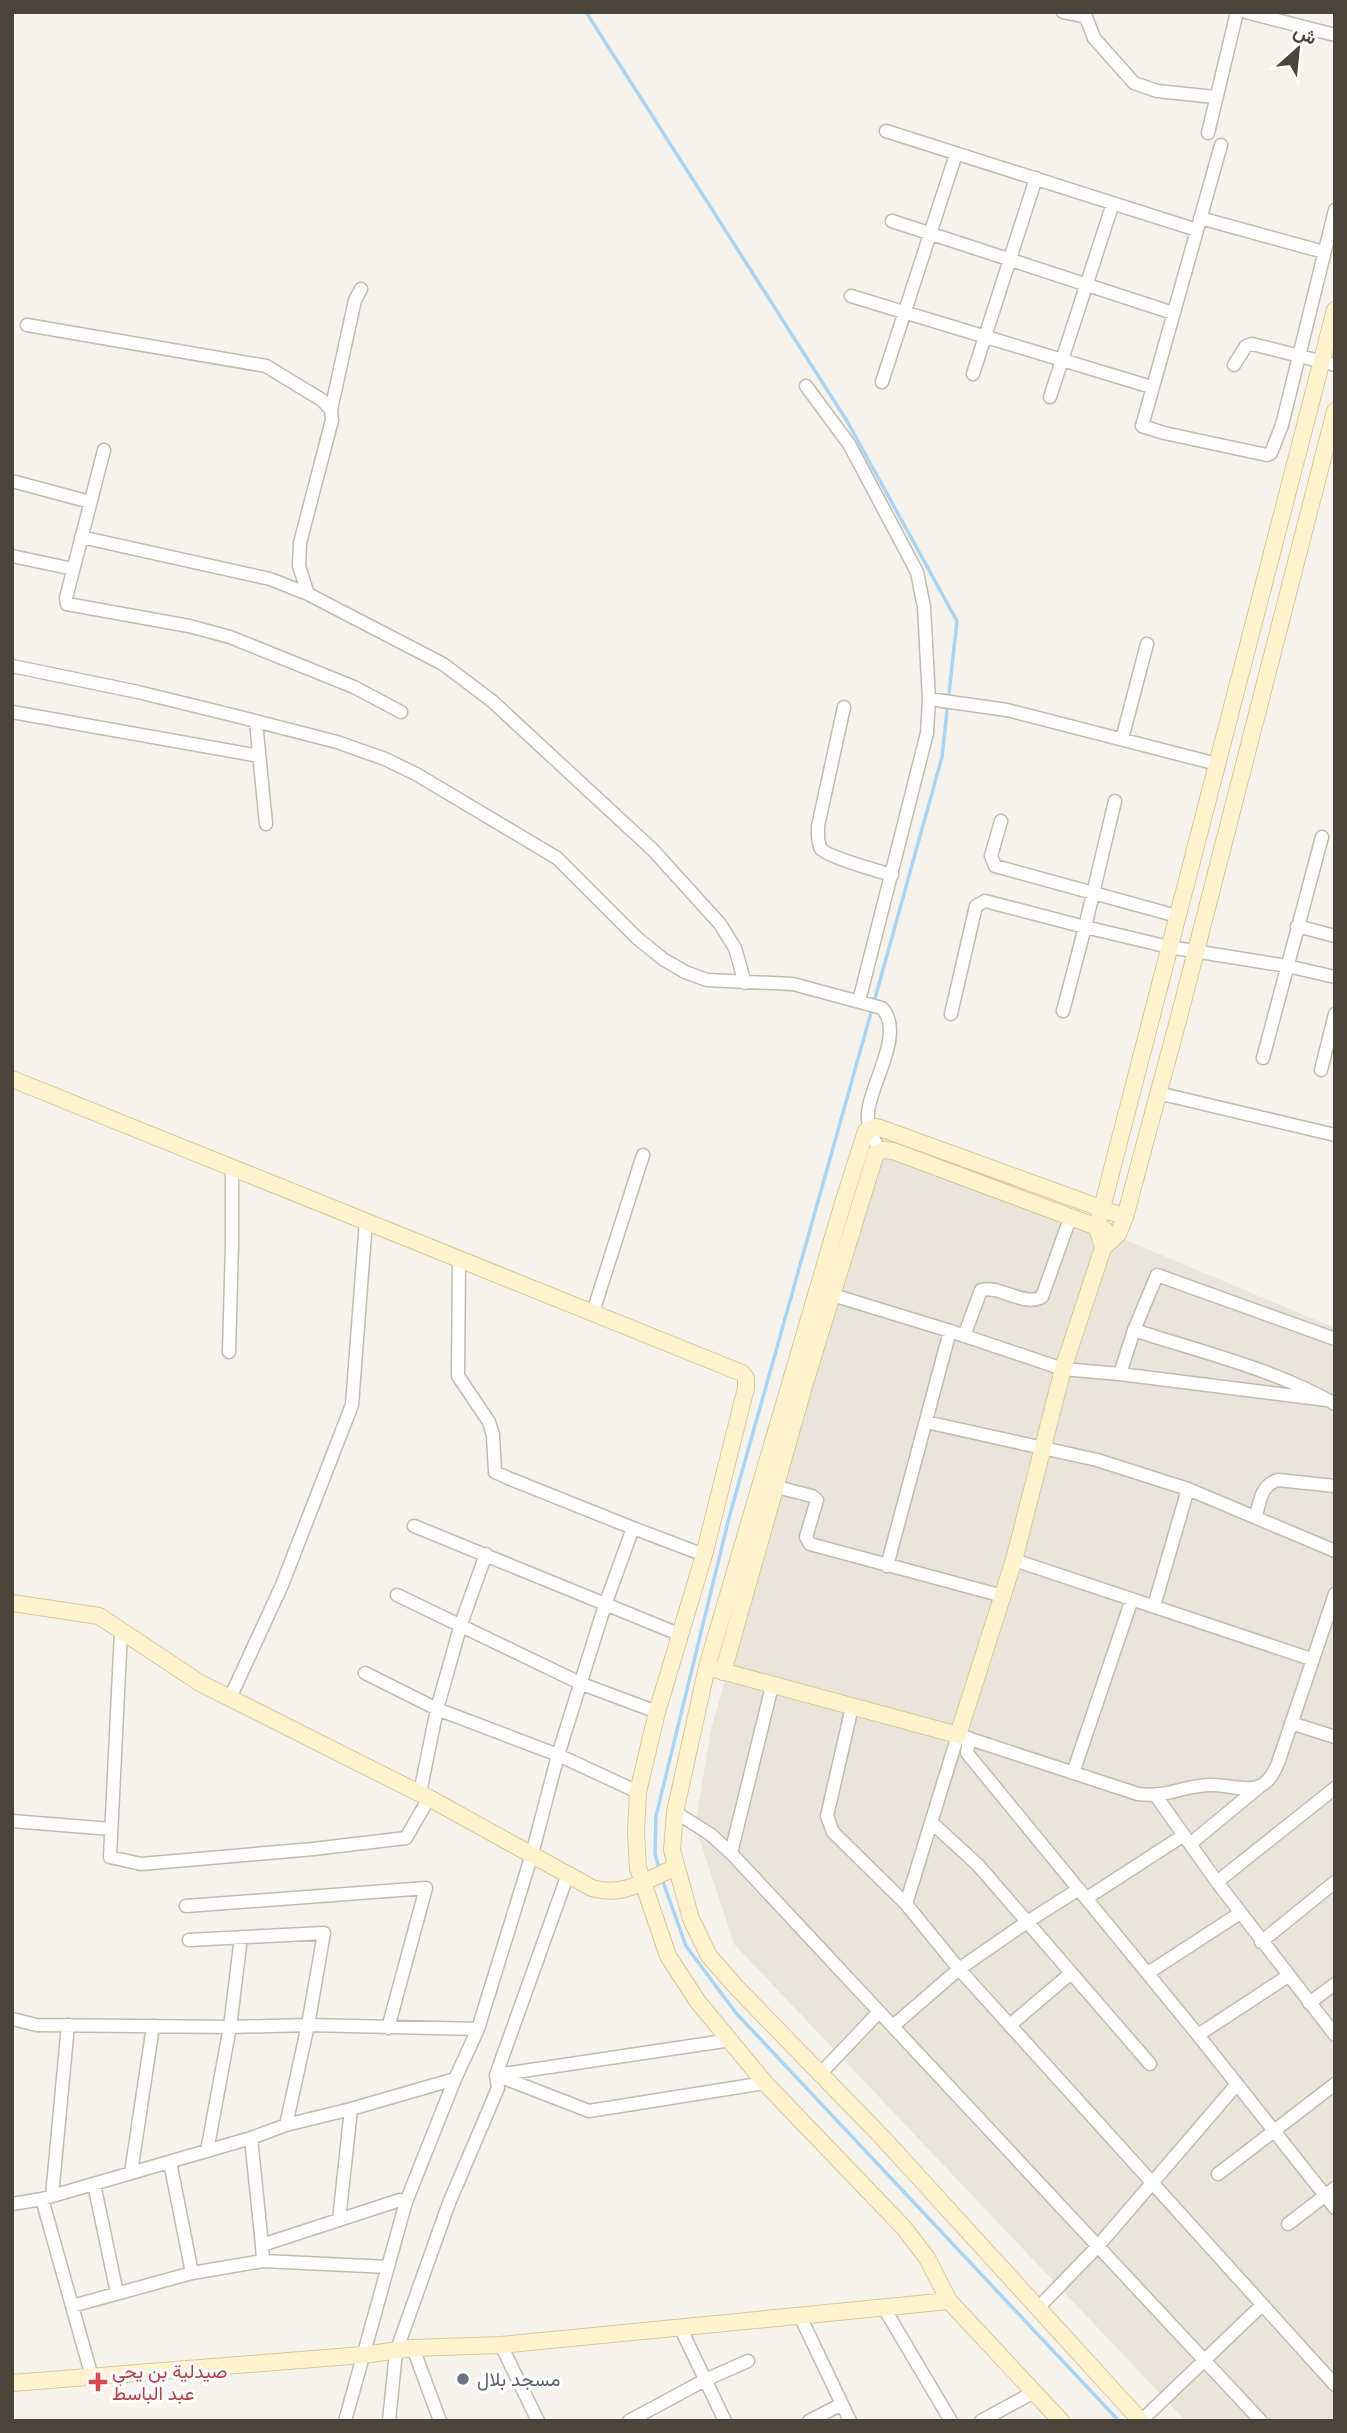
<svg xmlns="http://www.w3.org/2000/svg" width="1347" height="2433" font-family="Raleway,Vazirmatn,sans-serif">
<rect width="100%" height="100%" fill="#f6f3ec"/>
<!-- residential -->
<path fill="#eae5da" d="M874,1134L1335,1328V2421H1186L734,1944L695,1826L711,1730Z"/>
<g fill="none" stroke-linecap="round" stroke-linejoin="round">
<!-- stream -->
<path stroke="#a9d4f2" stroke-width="3.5" d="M586,12L847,421L957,621L942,757L874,1002
M659,1868L655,1854L656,1816L729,1518L872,1009
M662,1879L686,1946L736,2013L1119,2421"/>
<!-- street casing -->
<g stroke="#c2bbae" stroke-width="15">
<path id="street" d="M1063,12L1086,17L1094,38L1134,83L1157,91L1215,97
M1246,12L1335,35
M886,131L1197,230
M1208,133L1237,12
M1221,145L1142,426L1164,433L1267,455L1271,453L1282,425L1335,210
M1200,218L1324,252
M892,221L1173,313
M851,296L1148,386
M27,325L266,366L322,400L331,410L332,420L300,543L299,566L308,594
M1234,365L1246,346L1252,344L1335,365
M973,374L1036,178
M882,382L956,154
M806,386L849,444L917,572L924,607L929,699L927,733L859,1001
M1050,397L1113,203
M331,410L355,300L361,289
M104,450L66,598L67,604L189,626L230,637L354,687L401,712
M12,481L90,502
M81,537L270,579L308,594L443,664L492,701L653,850L720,924L735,948L745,983
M12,556L73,569
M12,666L138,692L236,716L337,742L385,759L416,774L557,858L637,938L663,959L685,972L707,980L793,984L882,1008C907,1035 865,1090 868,1120C869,1131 875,1141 880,1151
M929,699L1007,710L1217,764
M844,707L818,826C818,832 817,843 821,849C828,857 878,871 892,875
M12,712L259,756
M256,722L266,824
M1122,739L1147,644
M1115,801L1085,927L1169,947L1287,966L1335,977
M1001,821L991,856L995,866L1177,916
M1297,926L1335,936
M951,1014L976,906L985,901L1085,927L1063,1011
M1263,1058L1322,837
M1321,1070L1335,1014
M1158,1093L1335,1135
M459,1258L458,1376L489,1422L493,1435L495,1472L508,1478L633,1528
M823,1292L950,1331L1063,1369L1120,1374L1327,1400
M593,1312L643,1155
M1134,1330C1201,1352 1274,1369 1335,1404
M964,1336L981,1290C1001,1285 1023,1307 1042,1297L1070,1218
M229,1352L232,1244V1167
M1120,1374L1134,1330L1157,1275L1335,1339
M926,1422L1097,1460L1188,1489L1335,1551
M769,1485L812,1496L817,1500L806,1537L810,1544L1003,1596
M1256,1516C1260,1501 1261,1485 1278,1480L1335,1486
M414,1526L681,1635
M1014,1560L1311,1659
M887,1566L950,1331
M397,1595L582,1684L657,1712
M1154,1606L1188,1489
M121,1631L110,1857L141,1864L313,1849L406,1838L429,1798
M365,1673L437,1709L558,1755L638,1792
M230,1698L282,1585L352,1405L366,1221
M852,1707L827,1816L833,1832L906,1904L959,1969L1335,2385
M1291,1723L1335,1737
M969,1738L967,1753L1198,2035L1335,2208
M1073,1773L1132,1599
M420,1793L437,1709L461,1624L486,1554
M1156,1796L1217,1882L1335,2035
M675,1812L710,1834L731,1853L1261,2421
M12,1821L111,1829
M931,1822L978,1865L1150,2064
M1190,1844L1259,1787
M731,1853L772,1686
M568,1874L496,2075L589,2111L765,2083
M1217,1882L1335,1788
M1087,1898L1184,1835
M906,1904L958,1735L1138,1794C1169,1798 1186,1784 1213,1785C1228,1785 1243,1791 1257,1787C1268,1784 1274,1773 1278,1763L1335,1594
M186,1906L426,1888L388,2028
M189,1940L324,1933L308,2025L286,2125
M1261,1942L1335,1882
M1148,1973L1240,1913
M1309,2003L1335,1984
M12,2019L37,2025L230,2027L308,2025L478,2029
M1010,2025L1070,1974
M893,2026L959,1969L1027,1922L1079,1889
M1198,2035L1288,1976
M820,2074L879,2012
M251,2138L262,2245
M207,2151L230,2027L241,1937
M170,2162L192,2273
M131,2173L153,2026
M1218,2174L1335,2084
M94,2184L117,2293
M52,2196L68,2025
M42,2199L92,2377
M12,2204L42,2199L251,2138L286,2125L351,2109L455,2079
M339,2220L351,2109
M1288,2224L1335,2188
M388,2267L263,2261L262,2245L400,2200L406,2202
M72,2306L192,2273L263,2261
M884,2308L951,2421
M1038,2308L1098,2246L1237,2084
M800,2316L850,2421
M680,2327L725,2421
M501,2345L538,2421
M413,2348L440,2421
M345,2421L406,2202L455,2079L478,2029L532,1854L558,1755L605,1605L633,1528L704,1555
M389,2421L396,2352L449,2203L498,2088L496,2075L731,2040
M629,2421L705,2380L748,2361
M809,2421L842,2404
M981,2421L1034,2392
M1141,2421L1262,2305"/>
</g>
<!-- secondary casing -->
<g stroke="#d6c79b" stroke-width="18">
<path id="secondary" d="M12,1079L742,1373L746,1378V1388L704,1555L657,1712L638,1792L636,1832L638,1868L668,1956L698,2002L765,2083L904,2228L927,2258L949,2301L1061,2421
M1125,1217L883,1129L876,1127L866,1131L843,1203L707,1667L675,1812L672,1850L691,1919L709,1956L737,1988L882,2137L1141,2421
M1103,1248L1097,1227L1335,310
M12,1603L99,1616L200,1683L429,1798L592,1888C623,1898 648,1879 676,1867
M707,1667L958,1735L1014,1560L1063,1369L1103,1248L1118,1234L1125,1217L1179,1017L1335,411
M723,1672L804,1386L876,1153L884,1150L893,1151L1105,1230
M12,2383L363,2355L413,2348L501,2345L949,2301"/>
</g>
<!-- street -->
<use href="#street" stroke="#fff" stroke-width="12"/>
<!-- secondary -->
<use href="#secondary" stroke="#fff3cd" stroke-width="16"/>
</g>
<!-- markers -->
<circle fill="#6b7280" stroke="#fff" stroke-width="2.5" cx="463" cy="2379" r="7"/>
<path fill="#e0444e" stroke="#fff" stroke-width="2.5" d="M94.5 2371.5h7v7h7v7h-7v7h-7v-7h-7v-7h7z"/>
<g text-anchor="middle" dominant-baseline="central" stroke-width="6" stroke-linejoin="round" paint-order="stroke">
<!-- health labels -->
<g font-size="19" fill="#be3a42" stroke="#fff" text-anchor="start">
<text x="112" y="2371">صيدلية بن يحي<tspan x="112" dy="22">عبد الباسط</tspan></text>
</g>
<!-- worship labels -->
<g font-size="19" fill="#5b616d" stroke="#fff" text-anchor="start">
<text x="477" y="2379">مسجد بلال</text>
</g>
</g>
<!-- border -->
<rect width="1347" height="2433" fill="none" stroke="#4b4439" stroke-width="28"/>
<!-- north arrow -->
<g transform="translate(1298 49) rotate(27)" stroke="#ffffff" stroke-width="5" paint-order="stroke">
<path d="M0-5L12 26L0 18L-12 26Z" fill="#4b4439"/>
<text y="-10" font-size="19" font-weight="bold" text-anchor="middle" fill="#4b4439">ش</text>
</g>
</svg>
